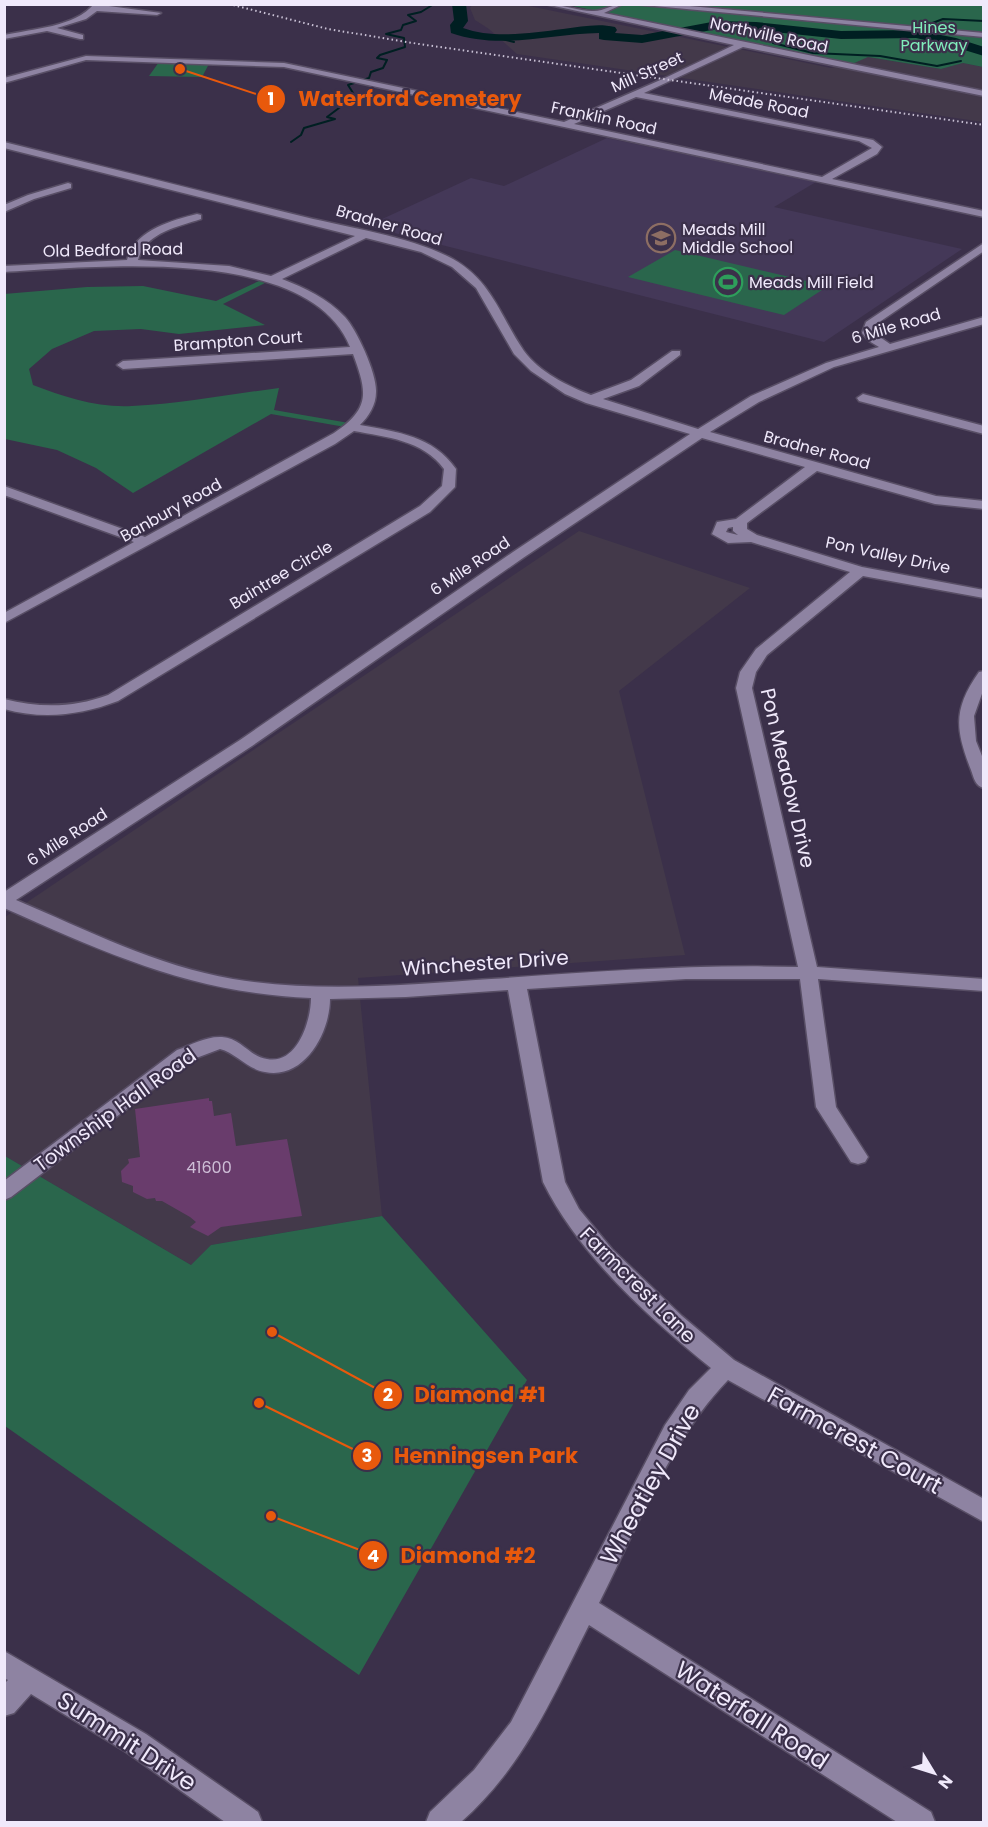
<svg xmlns="http://www.w3.org/2000/svg" width="988" height="1827" font-family="Poppins,sans-serif">
<rect width="100%" height="100%" fill="#3b304a"/>
<!-- commercial -->
<path fill="#43394a" d="M472,5H524L831,68L868,57L941,69L963,63L983,67V122L517,54L489,29L475,20L470,8Z
M579,531L750,588L619,691L685,955L358,978L382,1216L211,1245L191,1265L5,1156V917Z"/>
<!-- built -->
<path fill="#443858" d="M607,138L816,182L774,207L962,249L824,342L367,226L471,178L504,186Z"/>
<!-- green -->
<path fill="#2a664c" d="M789,4L983,5V67L963,63L941,69L868,57L852,64L568,5Z
M159,62H210L202,77L149,76Z
M675,250L828,286L784,315L628,277Z
M259,281L265,283L223,304L265,325L179,334L141,329L94,331L52,349L29,369L33,385C64,397 98,408 132,406C181,404 231,394 279,388L274,410L349,423L345,427L271,414L133,493L96,468L57,450L5,439L4,294L87,287L143,286L216,301Z
M5,1156L191,1265L211,1245L382,1216L527,1380L359,1675L5,1426Z"/>
<g fill="none" stroke-linecap="round" stroke-linejoin="round">
<!-- stream -->
<path stroke="#001f22" stroke-width="2" d="M922,27L943,19L984,21
M500,36L502,39L514,42
M773,43L813,53L880,56L937,66L961,61
M291,142L301,135L304,128L335,119L327,117L355,96L348,85L369,78L371,72L383,68L387,60L377,58L380,55L405,47L404,38L386,34L401,30L403,25L416,21L408,15L421,12L434,4"/>
<!-- river -->
<path fill="#001f22" fill-rule="evenodd" d="M452,4H466L468,21L463,28C493,39 532,33 563,29C581,27 597,23 615,27L617,30L615,33L642,35L717,21L756,22L841,31L916,30L956,38L984,47V56L948,45L916,38L841,39L756,30L717,29L642,43L604,40L599,39V33C549,34 500,50 451,33L450,25L454,20Z"/>
</g>
<!-- building -->
<path fill="#693c6c" d="M209,1098V1101H212L214,1116L231,1113L236,1146L287,1139L302,1216L221,1227L208,1236L190,1227L196,1222L190,1217L162,1201H156L155,1198L147,1199L133,1192V1186L122,1182L121,1171L129,1163L128,1159L140,1157L135,1109Z"/>
<g fill="none" stroke-linecap="round" stroke-linejoin="round">
<!-- minor casing -->
<g stroke="#584e65" stroke-width="3">
<path id="minor" d="M94,4L161,13L157,15L97,11L86,19L57,28L83,35V39H80L47,31L4,39V35C32,29 75,27 94,4Z
M545,4C561,4 582,12 594,11C604,11 613,4 623,4L604,13L984,91V96L743,47L644,93L873,140L882,147L877,154L832,179L984,211V217L284,67L86,60L4,83V78L86,56L284,63L564,122L665,78L734,45ZM636,97L859,141L872,148L822,177L574,124Z
M633,4H667L984,33V37Z
M4,142C105,167 205,192 305,217C350,228 413,237 453,259C492,281 500,316 524,351C539,372 568,386 591,395L631,380L672,351H680V355L639,386L603,399L698,429L751,396L826,363L879,347L869,341L862,333L866,322L984,243V251L875,325L874,333L890,344L984,317V324L834,367L759,402L710,432L936,496L984,501V509L935,504L817,471L747,523V529L757,535L862,567L984,590V598L863,576L767,655L756,672L752,688L817,967L984,979V991L818,979L836,1107L868,1157L865,1162L858,1164L851,1162L816,1107L800,979H686L527,989L565,1182L579,1209L612,1249L682,1316L734,1360L984,1499V1522L728,1380C670,1440 637,1528 599,1603L931,1812L935,1822H897L589,1625C552,1698 524,1766 461,1822H426L430,1812L474,1770L511,1722L665,1425L689,1390L711,1368C648,1317 579,1255 543,1182L508,990L406,997L330,999C330,1032 305,1080 265,1072C247,1069 236,1053 220,1049L191,1060L11,1197L4,1200V1181L177,1050C191,1045 206,1036 222,1037C241,1038 250,1057 267,1059C297,1065 311,1021 311,998C192,993 111,955 4,908V892L240,740L513,552L690,434L586,403L565,394L531,371L514,354L476,288L452,267L421,252L366,238L282,279C305,288 327,298 345,317C357,330 377,374 376,392C376,405 369,416 360,425C398,432 433,436 456,469L455,487L430,512L118,701C81,715 44,720 4,709V699C40,708 73,708 108,695L420,506L442,486L444,469C423,440 386,437 354,431L335,444L4,623V613L134,542L4,495V486L145,537L334,433C371,408 367,392 353,354L123,369L117,365L123,361L350,347C309,244 95,267 4,272V266L127,260C135,230 170,221 197,214L201,215V219C177,227 145,233 138,260L229,266L271,276L355,236L4,148ZM702,438L805,467L736,519L717,522L712,534L728,543L751,542L850,572L756,649L740,672L736,688L798,967C695,964 593,972 491,979C405,985 318,993 233,979C157,966 87,930 16,900L252,746L523,558ZM733,527V531L738,535L726,532L728,528Z
M68,183L71,184V188L34,199L4,212V205L28,195Z
M863,394L984,426V434L859,401L857,398Z
M984,671V688L974,716L976,741L984,761V788C975,786 974,778 971,770C955,729 953,709 979,672Z
M4,1651L146,1734L258,1812L262,1822H225L126,1752L31,1694L14,1713L4,1716V1684L8,1680L4,1678Z"/>
</g>
<!-- minor -->
<use href="#minor" fill="#8e83a2" fill-rule="evenodd"/>
<!-- rail -->
<path stroke="#cac2d6" stroke-width="2" stroke-dasharray="1.5 3" stroke-linecap="butt" d="M229,4L328,29L419,44L984,125"/>
</g>
<!-- icons -->
<defs>
<g id="school-ring" transform="scale(1.5)"><circle r="9.5" fill="#3b304a" stroke="#8d6e63" stroke-width="1.5"/><path d="M0-5L7-2L0 1L-7-2ZM-4 1L0 2.5L4 1V4Q0 6-4 4Z" fill="#8d6e63"/></g>
<g id="stadium-ring" transform="scale(1.5)"><circle r="9.5" fill="#3b304a" stroke="#2e9e5b" stroke-width="1.5"/><path d="M0-5a6.5 5 0 1 0 0 10a6.5 5 0 1 0 0-10ZM-3.5-1.8h7v3.6h-7Z" fill="#2e9e5b"/></g>
</defs>
<g fill-rule="evenodd">
<use href="#school-ring" x="661" y="238"/>
<use href="#stadium-ring" x="728" y="282"/>
</g>
<g text-anchor="middle" dominant-baseline="central" stroke-width="4.5" stroke-linejoin="round" paint-order="stroke">
<!-- far-park labels -->
<g font-size="16" fill="#81eebc" stroke="#3b304a">
<text x="934" y="27">Hines<tspan x="934" dy="18">Parkway</tspan></text>
</g>
<!-- far-street labels -->
<g font-size="16" fill="#f0e9fb" stroke="#3b304a">
<text transform="translate(769 35) rotate(12)">Northville Road</text>
<text transform="translate(647 72) rotate(-24)">Mill Street</text>
<text transform="translate(759 103) rotate(11)">Meade Road</text>
<text transform="translate(604 118) rotate(12)">Franklin Road</text>
<text transform="translate(389 225) rotate(16)">Bradner Road</text>
<text transform="translate(113 250) rotate(-1)">Old Bedford Road</text>
<text transform="translate(896 326) rotate(-16)">6 Mile Road</text>
<text transform="translate(238 341) rotate(-4)">Brampton Court</text>
<text transform="translate(817 450) rotate(15)">Bradner Road</text>
<text transform="translate(171 510) rotate(-29)">Banbury Road</text>
<text transform="translate(888 555) rotate(12)">Pon Valley Drive</text>
<text transform="translate(470 566) rotate(-34)">6 Mile Road</text>
<text transform="translate(281 575) rotate(-31)">Baintree Circle</text>
<text transform="translate(67 837) rotate(-33)">6 Mile Road</text>
</g>
<!-- far-poi labels -->
<g font-size="16" fill="#f0e9fb" stroke="#3b304a" text-anchor="start">
<text x="682" y="229">Meads Mill<tspan x="682" dy="18">Middle School</tspan></text>
<text x="749" y="282">Meads Mill Field</text>
</g>
<!-- number labels -->
<g font-size="16" fill="#cebed7">
<text x="209" y="1167">41600</text>
</g>
<!-- street labels -->
<g font-size="20" fill="#f0e9fb" stroke="#3b304a">
<text transform="translate(788 778) rotate(77)">Pon Meadow Drive</text>
<text transform="translate(485 963) rotate(-4)">Winchester Drive</text>
<text transform="translate(115 1110) rotate(-36)">Township Hall Road</text>
<text transform="translate(638 1285) rotate(45)">Farmcrest Lane</text>
</g>
<!-- near-street labels -->
<g font-size="24" fill="#f0e9fb" stroke="#3b304a">
<text transform="translate(855 1440) rotate(29)">Farmcrest Court</text>
<text transform="translate(650 1484) rotate(-61)">Wheatley Drive</text>
<text transform="translate(752 1715) rotate(33)">Waterfall Road</text>
<text transform="translate(127 1741) rotate(33)">Summit Drive</text>
</g>
</g>
<!-- callouts -->
<path fill="none" stroke="#e8590c" stroke-width="2" d="M180 69L271 99M272 1332L388 1395M259 1403L367 1456M271 1516L373 1555"/>
<g fill="#e8590c" stroke="#3b304a" stroke-width="2">
<circle cx="180" cy="69" r="6"/>
<circle cx="272" cy="1332" r="6"/>
<circle cx="259" cy="1403" r="6"/>
<circle cx="271" cy="1516" r="6"/>
<circle cx="271" cy="99" r="15"/>
<circle cx="388" cy="1395" r="15"/>
<circle cx="367" cy="1456" r="15"/>
<circle cx="373" cy="1555" r="15"/>
</g>
<g font-size="18" text-anchor="middle" font-weight="bold" fill="#fff">
<text x="271" y="105">1</text>
<text x="388" y="1401">2</text>
<text x="367" y="1462">3</text>
<text x="373" y="1562">4</text>
</g>
<g font-size="21" text-anchor="middle" font-weight="bold" fill="#e8590c" stroke="#3b304a" stroke-width="4.5" stroke-linejoin="round" paint-order="stroke">
<text x="410" y="106">Waterford Cemetery</text>
<text x="480" y="1402">Diamond #1</text>
<text x="486" y="1463">Henningsen Park</text>
<text x="468" y="1563">Diamond #2</text>
</g>
<!-- border -->
<rect width="988" height="1827" fill="none" stroke="#f0e9fb" stroke-width="12"/>
<!-- north arrow -->
<g transform="translate(934 1773) rotate(128)" stroke="#3b304a" stroke-width="4.5" paint-order="stroke">
<path d="M0-4.5L10 22L0 15L-10 22Z" fill="#f0e9fb"/>
<text y="-9" font-size="16" font-weight="bold" text-anchor="middle" fill="#f0e9fb">N</text>
</g>
</svg>
